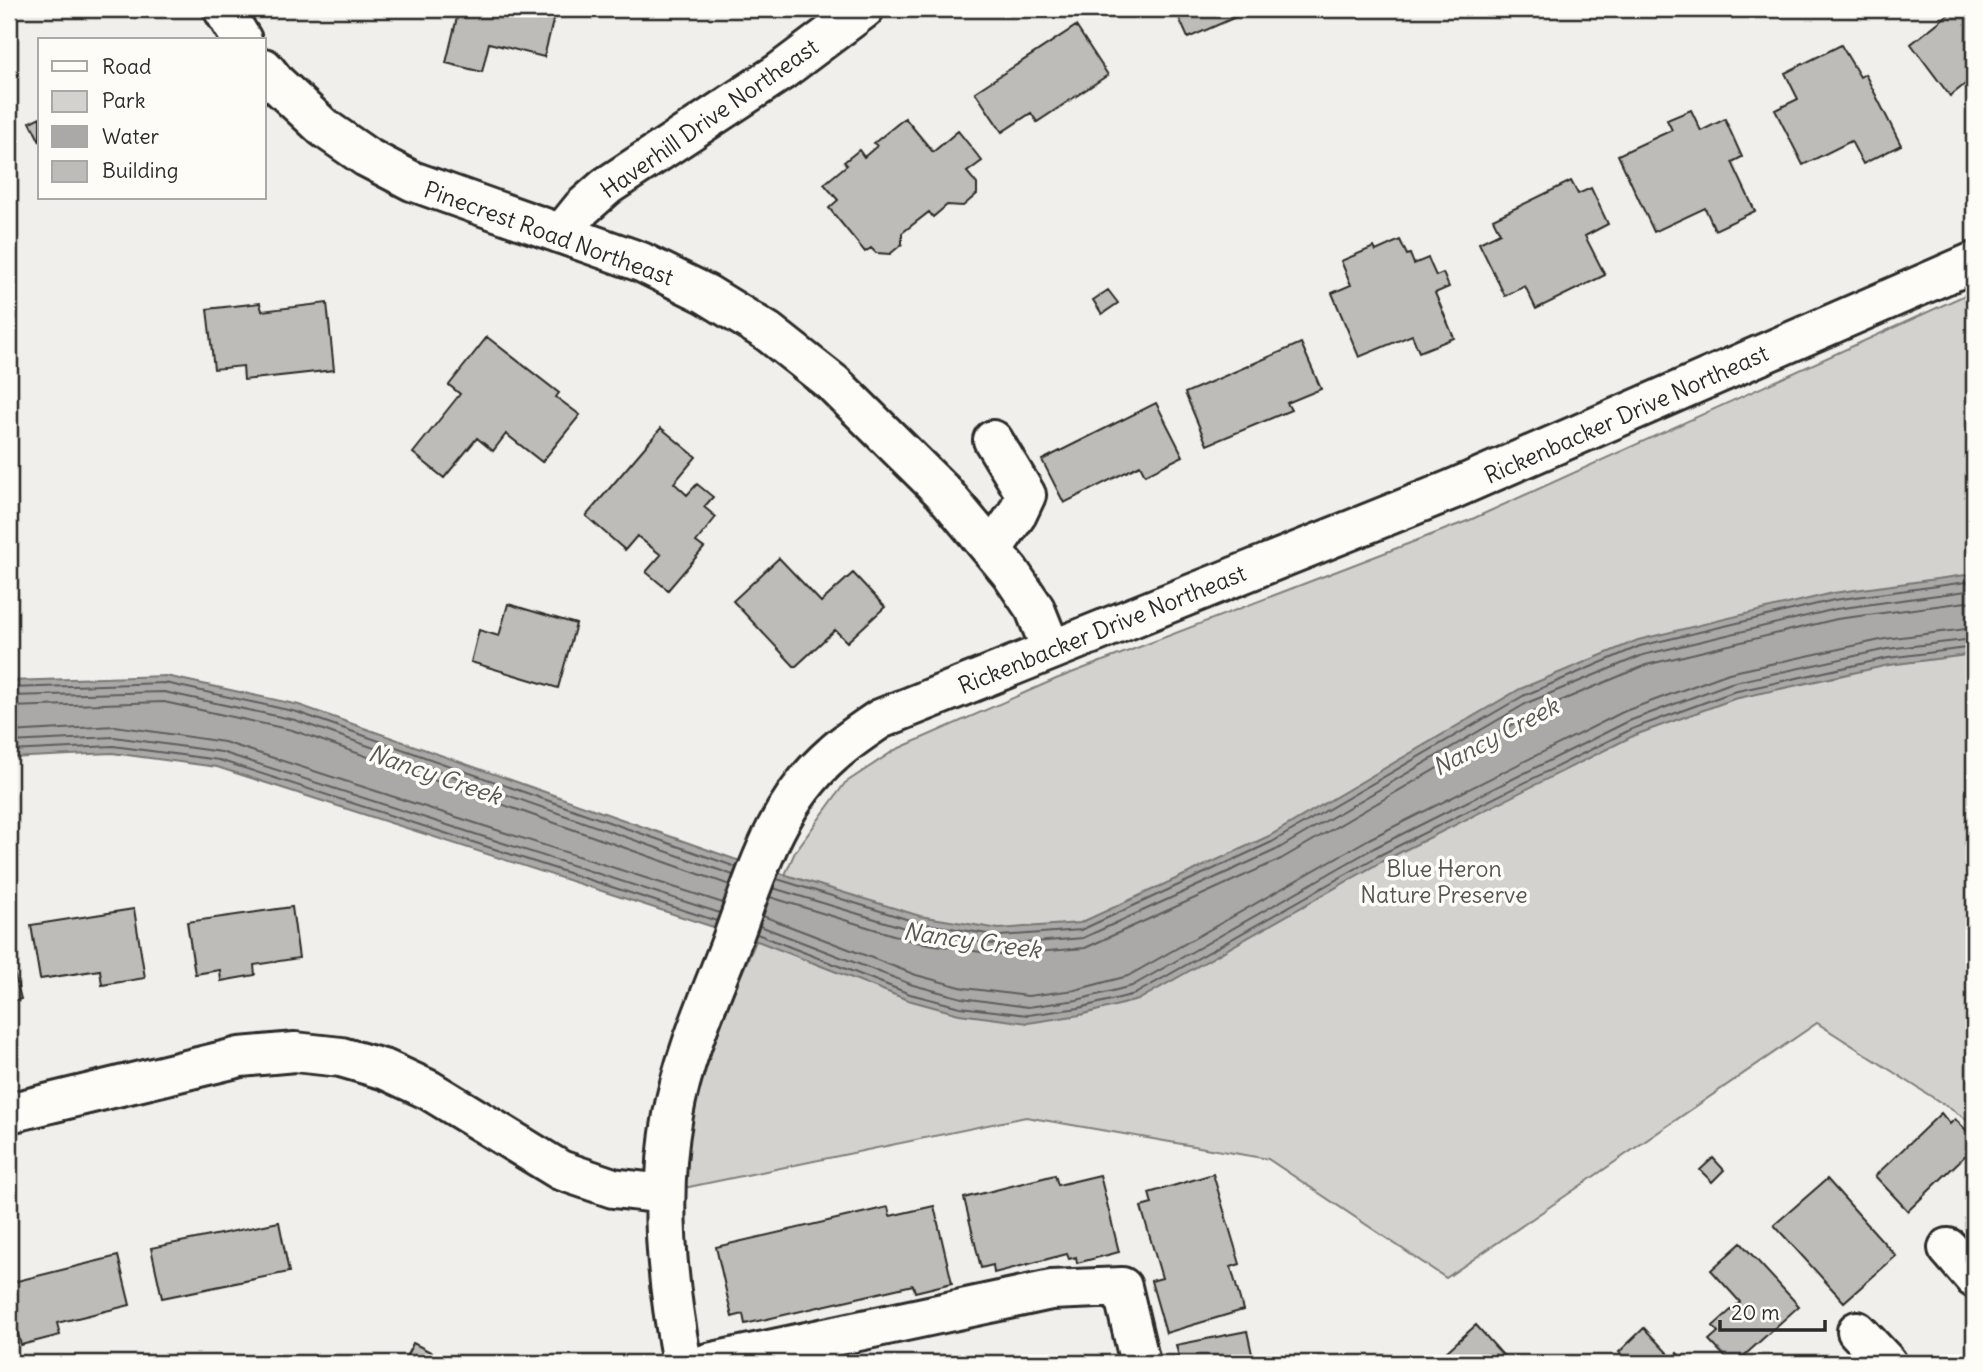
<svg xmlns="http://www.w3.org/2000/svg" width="1983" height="1372" font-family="Delius,sans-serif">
<rect width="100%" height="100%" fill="#f0efeb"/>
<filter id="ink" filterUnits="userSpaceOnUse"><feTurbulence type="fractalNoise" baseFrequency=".0143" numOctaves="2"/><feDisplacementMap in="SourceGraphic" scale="14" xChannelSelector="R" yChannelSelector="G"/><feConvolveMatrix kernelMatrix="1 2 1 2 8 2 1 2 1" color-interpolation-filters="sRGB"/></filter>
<g filter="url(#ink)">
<!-- green -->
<path fill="#d3d2cf" stroke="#7f7e7d" stroke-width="2" d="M1974,291V1124L1817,1023L1446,1278L1268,1159L1026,1117L684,1188L693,1113L708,1059L735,989L795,852L845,783L895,750L1056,679L1470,520Z"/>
<!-- water -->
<path fill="#aaa9a7" stroke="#777775" stroke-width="2" d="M1974,574V654L1889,665L1734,699L1635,735L1381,862L1138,1000L1080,1015L1028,1023L959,1014L908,1000L760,942L217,767L112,753L9,758V681L166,676L299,705L734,859L920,916L999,929L1080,923L1269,836L1520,689L1638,640L1833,593Z"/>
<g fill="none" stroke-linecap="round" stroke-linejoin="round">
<!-- shore -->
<path stroke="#5e5d5d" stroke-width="2" d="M9,688L165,683L297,712L736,867
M9,696L164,692L295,720L733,875
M9,707L164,702L292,730L730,885
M9,732L115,726L224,742L723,903
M9,742L114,737L221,752L720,913
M9,751L113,746L219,760L717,921
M777,879L919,923L1000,936L1081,930L1272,842L1523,696L1640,646L1834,600L1974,581
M773,888L918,932L1000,945L1083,938L1276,850L1527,703L1643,655L1836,609L1974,590
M770,897L916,942L1000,955L1085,948L1281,859L1532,713L1646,665L1837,619L1974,601
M763,916L916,975L964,988L1028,996L1075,990L1128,976L1369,839L1625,711L1729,673L1885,639L1974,628
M760,926L913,985L962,998L1028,1007L1077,1000L1132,986L1374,848L1629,721L1731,683L1887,649L1974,639
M757,934L910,994L960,1007L1028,1015L1079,1008L1135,994L1378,856L1632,729L1733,692L1888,658L1974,647"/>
</g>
<!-- building -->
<path fill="#bdbcb8" stroke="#2b2b2b" stroke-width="2" d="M459,9H556L544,57L489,43L482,72L446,63Z
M1057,9H1073L1062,16Z
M1175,9H1254L1188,38Z
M1947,9H1974V80L1973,78L1950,96L1911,44L1950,13Z
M1076,26L1108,75L1037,122L1031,113L1002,132L975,92Z
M1841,45L1860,77L1865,74L1901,145L1863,164L1851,141L1803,165L1775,110L1798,99L1785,73Z
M1691,110L1701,131L1725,119L1742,157L1732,162L1755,211L1715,230L1705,208L1654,232L1618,155L1672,130L1667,120Z
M40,117V142L30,122Z
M905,118L933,152L958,131L982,161L967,172L977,184V194L963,206L947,205L933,217L929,212L902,233V244L890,254L876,253L871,248L865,252L829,208L838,200L824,184L847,165L844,162L859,150L864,157L877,146L874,143Z
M1571,181L1578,194L1591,188L1608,224L1585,236L1605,275L1536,309L1525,286L1505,296L1479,243L1500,233L1493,219Z
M1400,240L1407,255L1410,254L1414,264L1428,258L1436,276L1443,273L1449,287L1435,293L1454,338L1419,352L1412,335L1359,357L1332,293L1351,285L1341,261L1374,247L1376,251Z
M1108,290L1118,303L1102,314L1093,300Z
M260,303L262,311L327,303L334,370L244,380L243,366L214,369L207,309Z
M487,337L559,393L556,397L580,415L542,462L506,434L493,451L477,438L444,478L413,453L460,394L449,385Z
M1301,343L1321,389L1287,403L1291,410L1207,445L1185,393Z
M1156,403L1183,456L1145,475L1140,465L1064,503L1042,460Z
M661,428L696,457L674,483L687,495L697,484L713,497L704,507L716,517L696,542L704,548L668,590L646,572L661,555L637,536L625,550L586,516Z
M779,558L821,602L853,573L885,607L847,642L835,630L795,667L733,601Z
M508,604L576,624L558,688L471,662L479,630L499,636Z
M292,907L299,958L254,965L255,975L221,981L220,970L195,974L187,922Z
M134,909L145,978L102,985L100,970L40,979L31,925Z
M9,953L21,999L9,1002Z
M1941,1113L1950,1124L1955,1119L1974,1138V1147L1908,1211L1875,1176Z
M1713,1158L1724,1170L1712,1182L1700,1170Z
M1213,1174L1240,1264L1231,1267L1243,1310L1166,1333L1151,1281L1162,1278L1141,1207L1152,1204L1149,1193Z
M1055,1175L1058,1185L1100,1175L1119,1252L1077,1263L1076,1257L1069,1259L1067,1254L994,1273L993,1265L981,1268L964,1198Z
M1827,1179L1896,1256L1844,1302L1774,1225Z
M934,1206L952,1283L915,1292L913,1285L745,1324L743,1314L732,1317L716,1247L888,1207L890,1216Z
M279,1222L289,1272L162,1298L151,1248Z
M1741,1243L1799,1306L1736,1363H1731L1709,1340L1718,1332L1713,1326L1740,1302L1711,1270Z
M118,1256L130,1305L57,1323L60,1335L21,1345L16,1327L9,1329V1283Z
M1476,1325L1510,1363H1434Z
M1644,1328L1672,1358L1677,1353L1687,1363H1629L1619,1352Z
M1247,1331L1254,1363H1173L1172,1358L1179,1357L1176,1345Z
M413,1343L452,1363H403Z
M848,1354L851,1363H812Z"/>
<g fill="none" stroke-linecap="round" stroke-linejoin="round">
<!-- minor casing -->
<g stroke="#2b2b2b" stroke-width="44">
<path id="minor" d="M223,9L242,40
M264,68L276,83L324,128L366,157L412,181L641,262L706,294L768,332L834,384L943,492L1010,572L1035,609L1051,649
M561,234L582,208L607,186L780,72L864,9
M992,550L1017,514L1026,495L993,440
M9,1113L240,1057L295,1052L341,1057L386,1070L429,1090L560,1170L613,1188L665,1194
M1948,1248L1974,1278
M1857,1331L1887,1363
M682,1363C667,1282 658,1197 673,1115C683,1058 708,1002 729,948C755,879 774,805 833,754C847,741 864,730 880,719L1451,490L1974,262
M708,1363L1051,1290L1122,1287L1140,1363"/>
</g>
<!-- minor -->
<use href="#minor" stroke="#fdfcf7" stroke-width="38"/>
</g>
</g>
<g text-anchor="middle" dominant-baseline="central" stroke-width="7" stroke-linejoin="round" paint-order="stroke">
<!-- street labels -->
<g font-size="23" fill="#2b2b2b" stroke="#fdfcf7">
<text transform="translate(709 118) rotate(-35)">Haverhill Drive Northeast</text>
<text transform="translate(549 233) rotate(20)">Pinecrest Road Northeast</text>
<text transform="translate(1626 414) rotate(-24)">Rickenbacker Drive Northeast</text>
<text transform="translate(1102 629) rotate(-22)">Rickenbacker Drive Northeast</text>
</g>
<!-- park labels -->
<g font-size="23" fill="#555554" stroke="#fdfcf7">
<text x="1444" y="868">Blue Heron<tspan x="1444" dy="26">Nature Preserve</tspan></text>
</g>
<!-- water labels -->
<g font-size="24" font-style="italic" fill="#575756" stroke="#fdfcf7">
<text transform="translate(1495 736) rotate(-28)">Nancy Creek</text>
<text transform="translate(435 774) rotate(19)">Nancy Creek</text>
<text transform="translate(972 940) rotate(8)">Nancy Creek</text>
</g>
</g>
<!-- margin -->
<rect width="1983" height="1372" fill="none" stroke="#fdfcf7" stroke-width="35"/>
<rect x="18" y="18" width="1948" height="1337" fill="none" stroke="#2b2b2b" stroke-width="2.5" filter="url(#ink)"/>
<!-- legend -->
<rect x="38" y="38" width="228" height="161" fill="#fdfcf7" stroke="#a9a8a5" stroke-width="2"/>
<rect x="52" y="61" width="35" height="10" fill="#fdfcf7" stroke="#a9a8a5" stroke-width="2"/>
<text x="102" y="74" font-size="21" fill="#2b2b2b">Road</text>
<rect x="52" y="91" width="35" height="21" fill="#d3d2cf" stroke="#a9a8a5" stroke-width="2"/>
<text x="102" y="108" font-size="21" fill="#2b2b2b">Park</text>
<rect x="52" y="126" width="35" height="21" fill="#aaa9a7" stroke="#a9a8a5" stroke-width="2"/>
<text x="102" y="144" font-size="21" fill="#2b2b2b">Water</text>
<rect x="52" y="161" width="35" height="21" fill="#bdbcb8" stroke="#a9a8a5" stroke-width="2"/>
<text x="102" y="178" font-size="21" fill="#2b2b2b">Building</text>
<!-- scale -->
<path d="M1720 1320v10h105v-10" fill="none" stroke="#2b2b2b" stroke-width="3.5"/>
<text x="1731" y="1320" font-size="21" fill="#2b2b2b" stroke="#fdfcf7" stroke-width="5" paint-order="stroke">20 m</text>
</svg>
